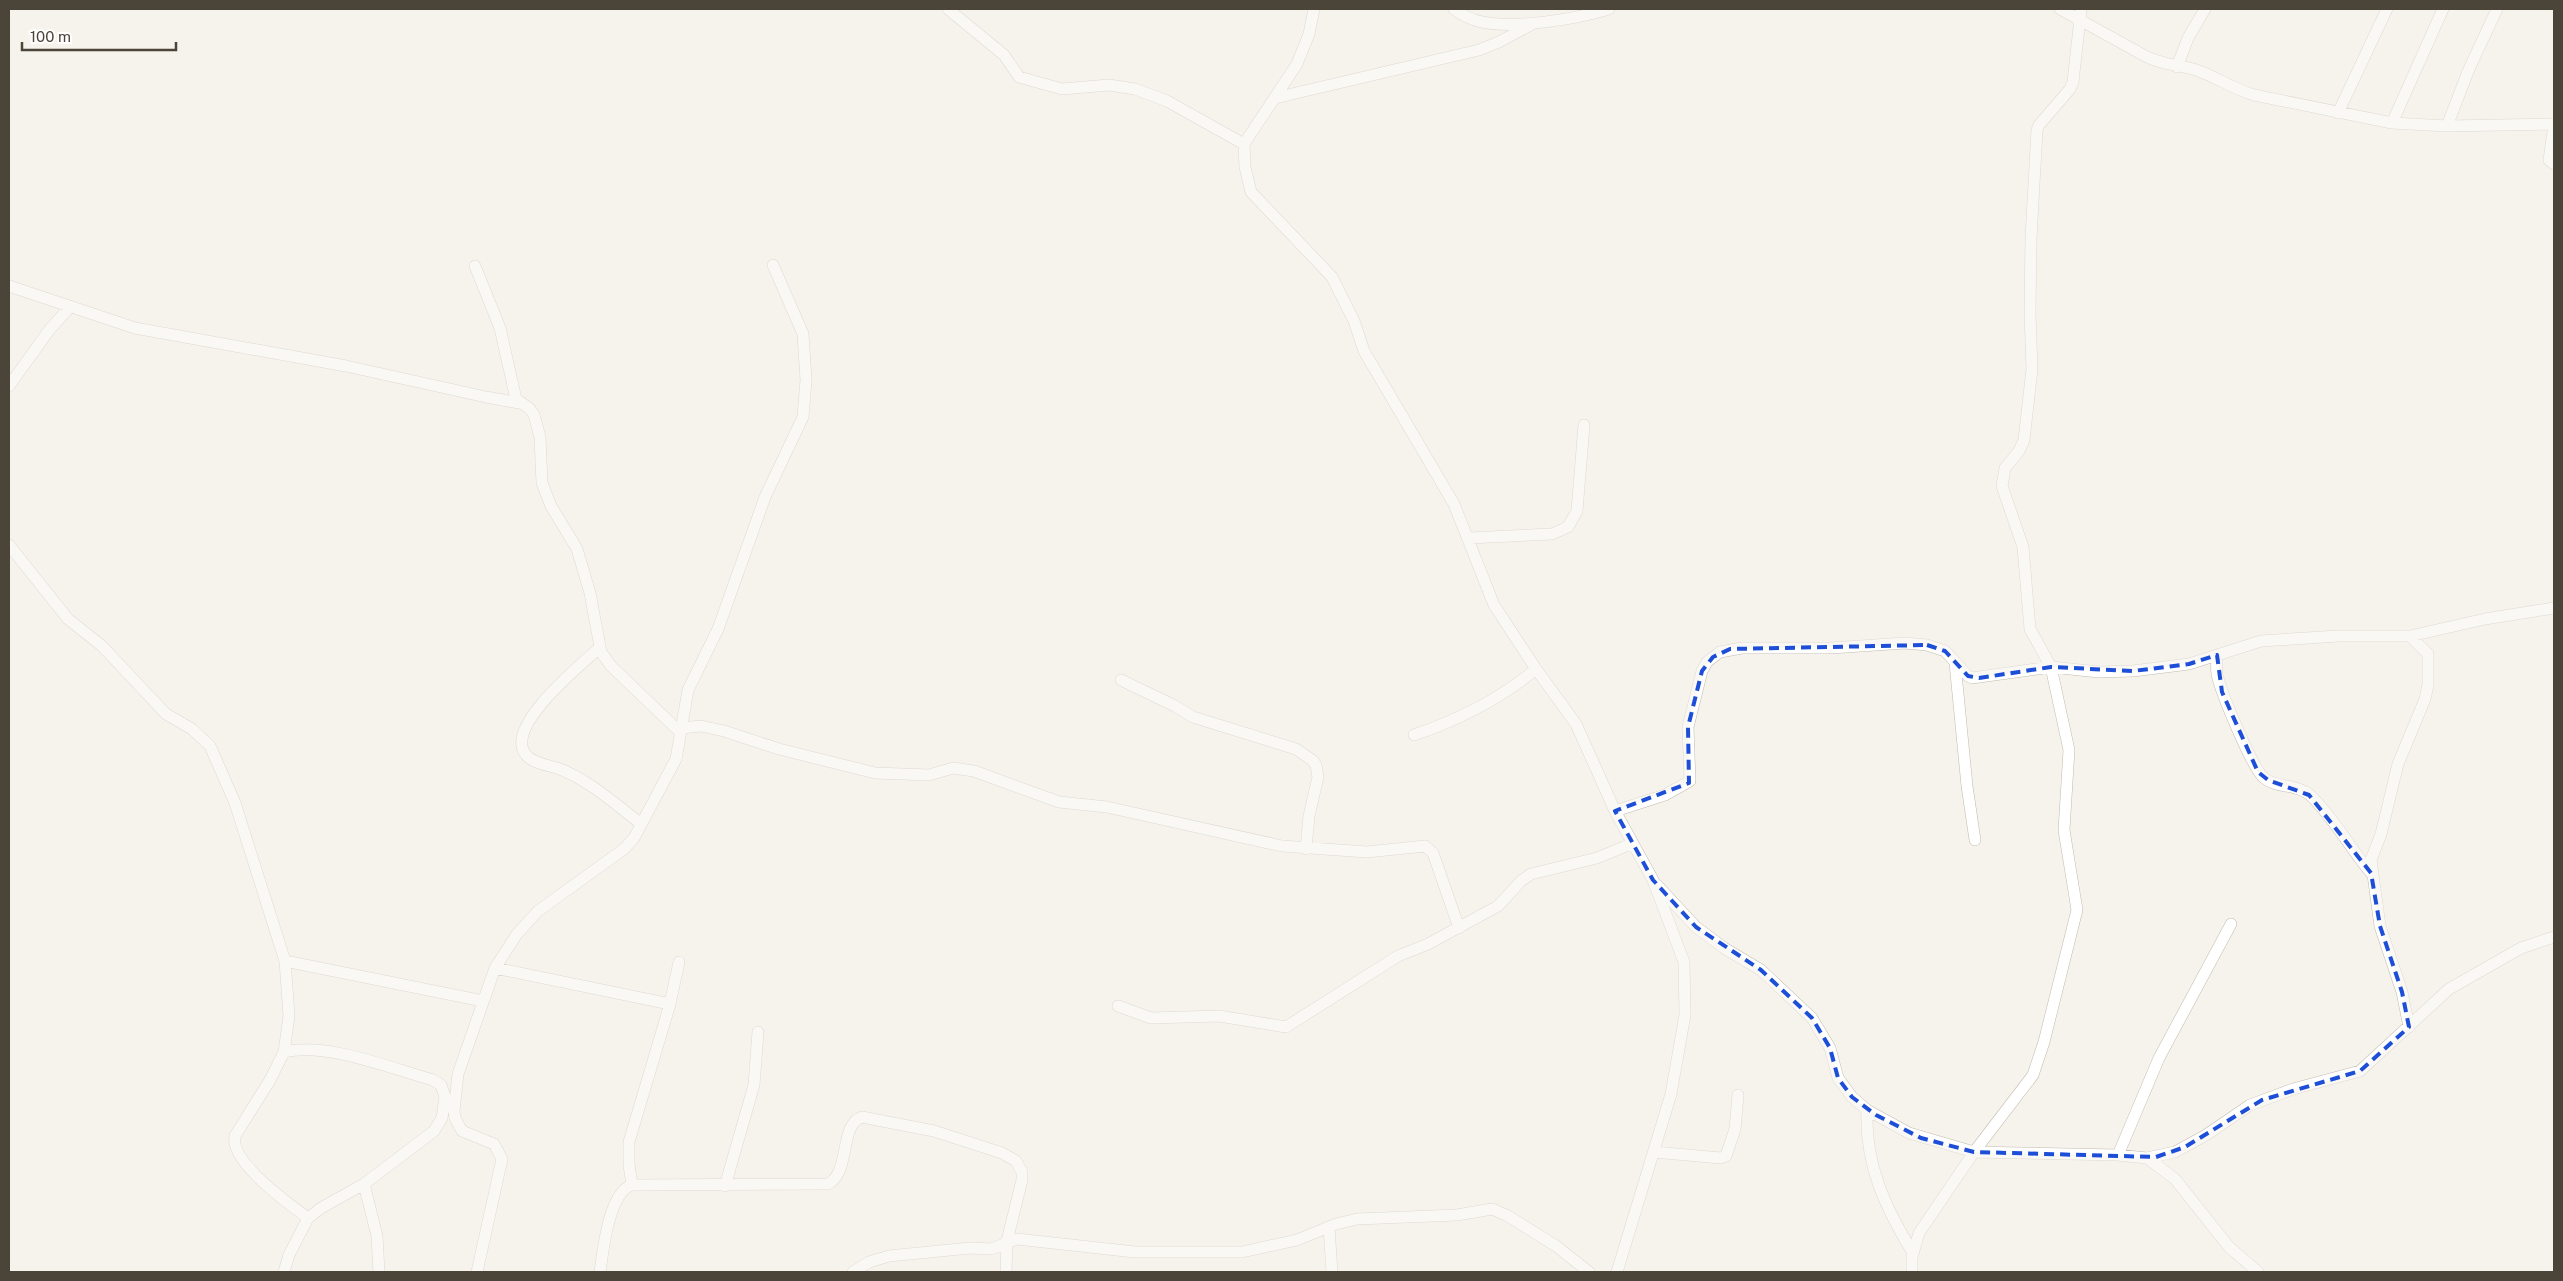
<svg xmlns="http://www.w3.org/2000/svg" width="2563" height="1281" font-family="'Public Sans',sans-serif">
<rect width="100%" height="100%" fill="#f6f3ec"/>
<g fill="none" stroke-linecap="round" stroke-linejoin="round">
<!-- minor casing -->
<g stroke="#c2bbae" stroke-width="12">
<path id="minor" d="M948,9L1004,55L1019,77L1062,89L1109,85L1135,89L1167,101L1244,144
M1314,9L1309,34L1297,64L1244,144L1245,167L1251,192L1332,277L1354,321L1364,351L1454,504L1494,605L1536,669L1576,724L1615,811L1653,880L1684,962L1685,1015L1671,1094L1617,1272
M1454,9C1462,15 1472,20 1482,22C1516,29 1576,19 1609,9
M2060,9L2147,57C2166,66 2179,64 2196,70C2217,77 2233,89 2254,95L2392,123L2447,126L2554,124
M2177,67L2188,38L2205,9
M1275,98L1479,50L1499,42L1534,23
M2338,113L2387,9
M2392,123L2443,9
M2554,125L2549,160L2554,164
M2447,126L2469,69L2497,9
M475,266L500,328L516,399L530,409L534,415L540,437L542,483L551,506L577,549L590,593L601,652L611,666L681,733
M9,286L135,328L346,366L486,397L519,403
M9,386L50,329L69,308
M1469,538L1552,534L1568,527L1577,511L1584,425
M9,545L68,619L102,646L166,714L192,729L210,746L235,803L285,961L289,1016L284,1052L270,1080L235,1136C229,1161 290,1205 308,1218
M599,648C580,666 503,727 526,755C533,763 547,765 557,768C588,779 615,804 640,823
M2217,655C2217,661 2216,668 2217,674C2220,690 2252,768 2264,778C2276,788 2297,784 2310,795C2334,818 2350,848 2371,873
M1955,663L1967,786L1975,840
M1121,680L1175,706L1193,717L1296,749L1312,760L1316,765L1318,777L1309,816L1306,849
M681,728L701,726L724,731L779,749L875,773L929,775L953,768L974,771L1059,802L1107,807L1282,846L1367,852L1425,846L1433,853L1459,928
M1414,735C1458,720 1500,699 1536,669
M1615,811L1665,795L1690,781L1688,727L1702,671L1707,662L1720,652L1742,648H1831L1905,643L1927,645L1945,651L1968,676L1972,678L2051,667L2099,672L2133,671L2189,664L2261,641L2338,636H2410L2485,619L2554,608
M1657,885L1696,927L1724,948L1761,970L1812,1018L1830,1048L1838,1078L1852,1097L1867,1110L1909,1133L1974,1152L2118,1155L2147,1158L2175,1152L2206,1135L2250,1105L2293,1089L2360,1071L2449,989L2521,948L2554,937
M285,961L483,1001
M495,968L670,1004
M1118,1006L1151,1018L1219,1016L1286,1027L1398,956L1428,944L1498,906L1521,881L1531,874L1597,858L1631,844
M2409,1027L2402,992L2380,926L2371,860L2381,834L2398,764L2425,699L2428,685V654L2410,636
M1867,1110C1865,1165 1885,1207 1913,1253
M1654,1152L1721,1158L1726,1156L1735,1129L1738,1095
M2118,1155L2159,1058L2231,924
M2147,1158L2175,1179L2229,1247L2258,1272
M364,1184L377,1236L379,1272
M632,1185L629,1165V1142L670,1004L679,962
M725,1186L754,1085L758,1032
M1329,1227L1332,1272
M284,1272L289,1255L308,1218L321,1208L364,1184L434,1131L442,1118L445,1097L441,1085L433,1080C389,1068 328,1042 284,1052
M477,1272L502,1159L494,1144L462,1131L455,1118L454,1111L458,1074L495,968L517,934L538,911L624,849L634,838L676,759L688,690L718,629L765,497L803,417L806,380L803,334L773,265
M600,1272C603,1250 609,1192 632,1185L828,1184C851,1172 839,1124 862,1117L934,1131L1002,1153L1016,1161L1022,1172V1180L1007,1241L1006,1272
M853,1272L869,1262L889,1256L970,1248L991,1249L1017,1239L1135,1252H1242L1297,1240L1336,1224L1357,1219L1457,1215L1492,1209L1508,1216L1556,1246L1589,1272
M1912,1272V1257L1919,1233L1974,1152L2033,1075L2044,1042L2077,910L2064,830L2069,750L2051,667L2030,629L2023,547L2002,486L2005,468L2019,451L2024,440L2032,369L2030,314L2031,238L2037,130L2039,125L2070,89L2073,82L2081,9"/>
</g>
<!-- minor -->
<use href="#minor" stroke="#fff" stroke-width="11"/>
</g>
<!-- marked area -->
<path d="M0 0H2563V1281H0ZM1927,645L1945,651L1968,676L1979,678L2051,667L2133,671L2189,664L2217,655L2222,692L2258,772L2268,780L2309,795L2371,873L2380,926L2402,992L2409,1027L2360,1071L2262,1100L2185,1147L2156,1157L1974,1152L1921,1138L1876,1115L1852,1097L1838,1078L1830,1048L1812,1018L1761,970L1696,927L1653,880L1615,811L1689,783L1688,727L1702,671L1713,657L1730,649Z" fill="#f6f3ec" fill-opacity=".55" fill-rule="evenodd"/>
<path fill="none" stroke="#1d4ed8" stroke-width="4" stroke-dasharray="10 6" stroke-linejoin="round" d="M1927,645L1945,651L1968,676L1979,678L2051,667L2133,671L2189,664L2217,655L2222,692L2258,772L2268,780L2309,795L2371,873L2380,926L2402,992L2409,1027L2360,1071L2262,1100L2185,1147L2156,1157L1974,1152L1921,1138L1876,1115L1852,1097L1838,1078L1830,1048L1812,1018L1761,970L1696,927L1653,880L1615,811L1689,783L1688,727L1702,671L1713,657L1730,649Z"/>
<!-- border -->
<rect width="2563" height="1281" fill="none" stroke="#4b4439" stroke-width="20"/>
<!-- scale -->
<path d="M22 42v8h154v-8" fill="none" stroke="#4b4439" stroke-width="2.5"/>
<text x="30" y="42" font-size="15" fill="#4b4439" stroke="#ffffff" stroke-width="4" paint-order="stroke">100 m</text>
</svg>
